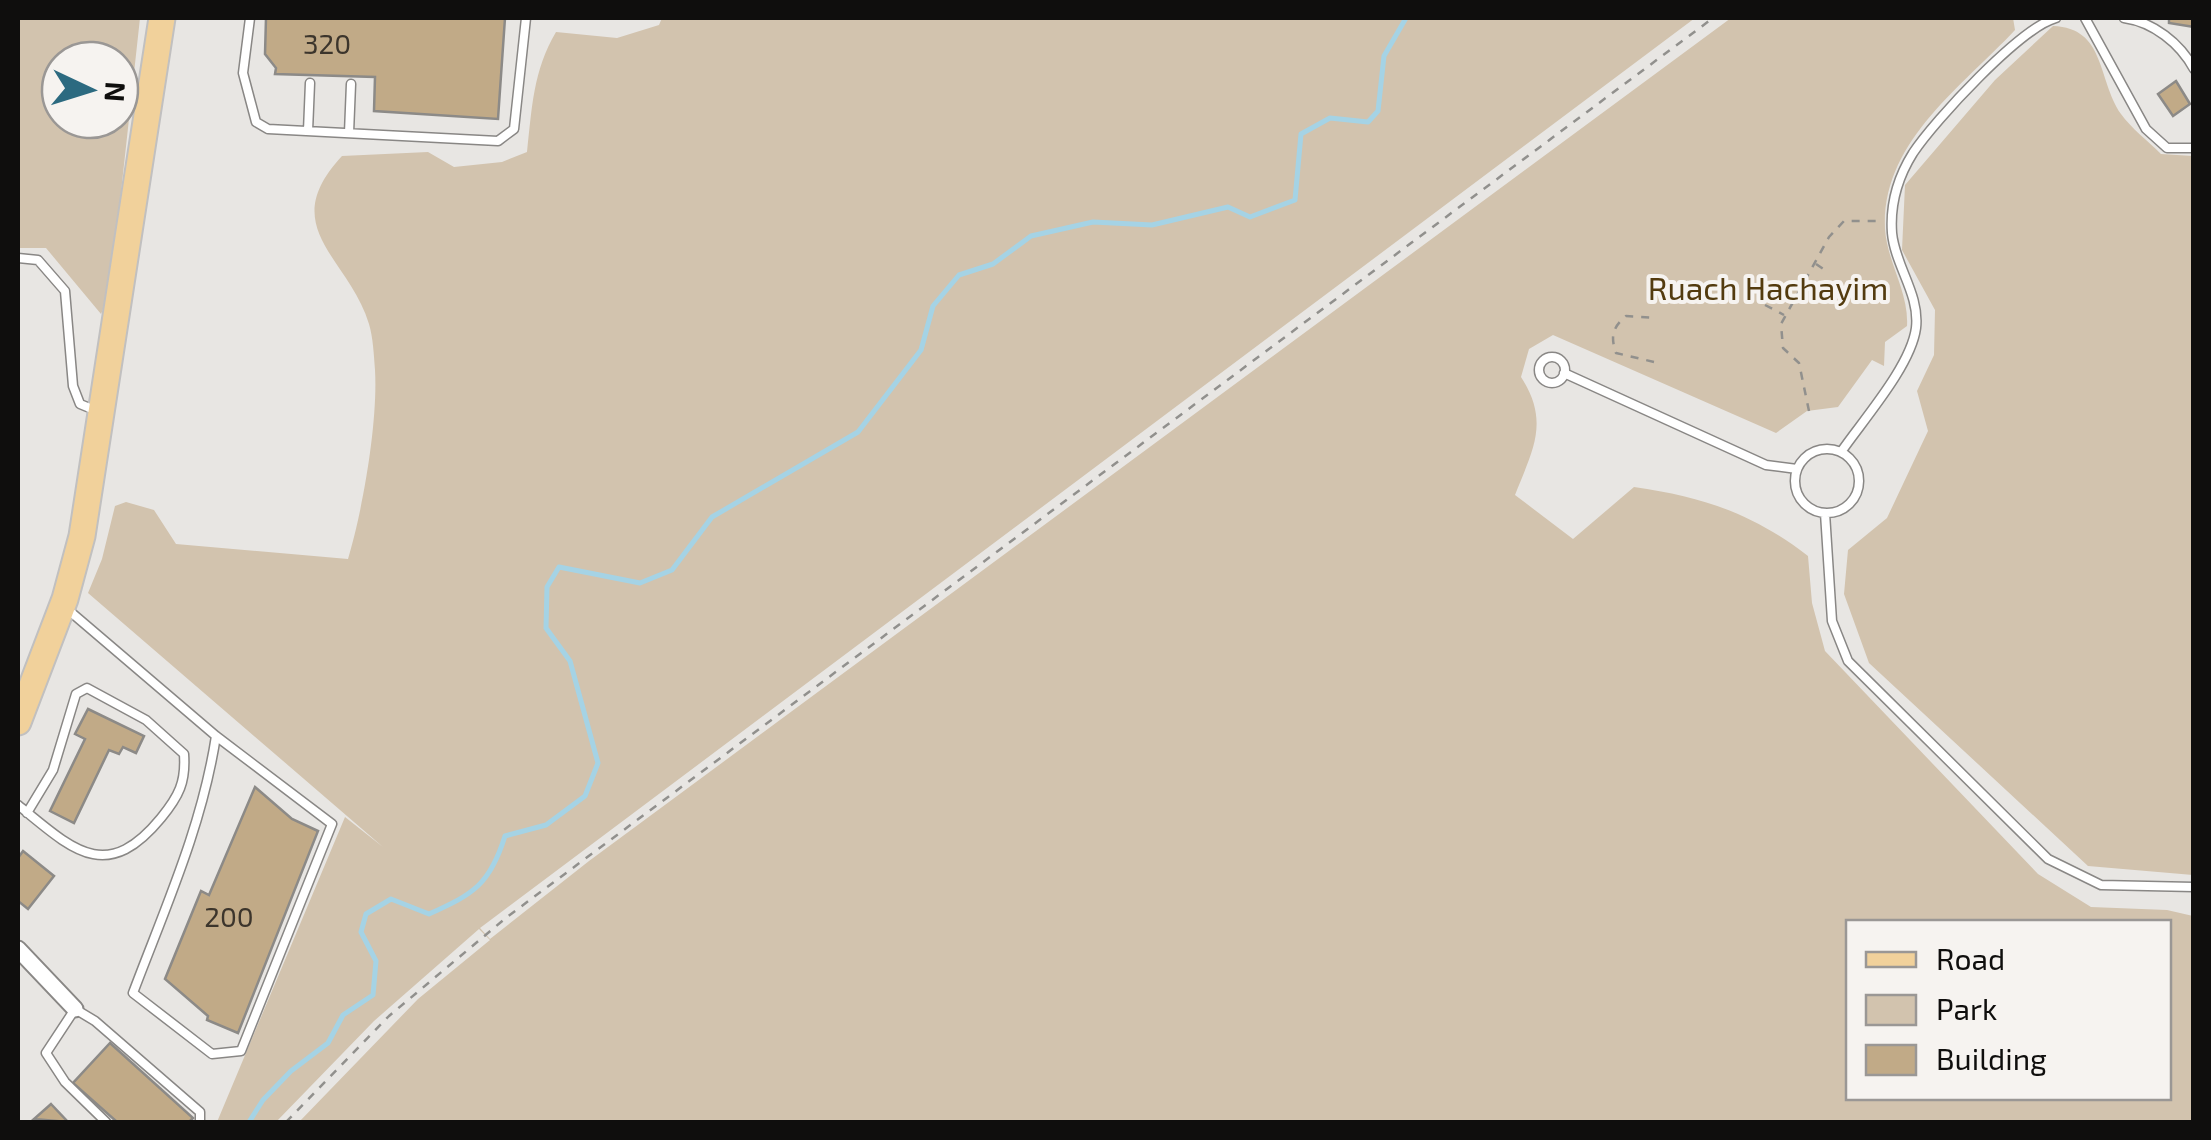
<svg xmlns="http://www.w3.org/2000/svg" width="2211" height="1140" font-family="'Exo 2',sans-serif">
<rect width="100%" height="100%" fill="#e8e6e3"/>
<!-- green -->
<path fill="#d2c3ae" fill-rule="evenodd" d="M18,18H140L110,293L101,314L46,248H18ZM60,60H120V120H60Z
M662,18H1695L480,928L490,939L589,861L1731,18H2013L2015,30C1962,87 1881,142 1885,229C1887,262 1909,292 1907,326L1885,342L1884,366L1872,360L1838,407L1807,411L1776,433L1553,335L1529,349L1521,377C1550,422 1533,449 1515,495L1573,539L1634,487C1703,497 1752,513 1808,556L1812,603L1825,651L2038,874L2091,907L2167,910L2193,916V1122H299L418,999L490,940L479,929L374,1021L276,1122H217L345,817L383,847L88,593L102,559L115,506L126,502L154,510L176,544L348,559C363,509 378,422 375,370C374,356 373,337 369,324C349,257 275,228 342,156L428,152L454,167L502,162L527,152C532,108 533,71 556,32L617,38L659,25ZM1848,922H2168V1098H1848Z
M2053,26C2106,28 2097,79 2121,114C2131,128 2148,141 2161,154L2193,156V875L2088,866L1869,663L1844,594L1848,550L1887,518L1928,431L1917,391L1934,355L1935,310L1902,250L1905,185L1995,80Z"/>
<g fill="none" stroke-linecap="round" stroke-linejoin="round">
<!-- stream -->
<path stroke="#a5d3e5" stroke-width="5" d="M249,1122L263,1100L291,1071L328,1043L343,1015L373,995L376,961L361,932L366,914L391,899L429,914C474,894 490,884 505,836L546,825L585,796L598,763L570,661L546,628L547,587L559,567L640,583L672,570L712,517L858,432L921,350L933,306L959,275L993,264L1031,236L1093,222L1152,225L1228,207L1250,217L1295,200L1301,134L1330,118L1368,122L1378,111L1384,56L1406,18"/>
</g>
<!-- building -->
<path fill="#c1aa87" stroke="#8c8a87" stroke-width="2.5" d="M266,18H505L498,119L374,111L375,77L275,74L276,68L265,54Z
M2169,18H2194V27L2169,23Z
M2176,81L2190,104L2173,116L2158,94Z
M88,709L144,736L136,753L123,747L119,754L109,750L74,823L50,811L85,739L75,734Z
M255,787L292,819L318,831L238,1033L207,1020L208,1016L165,979L201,891L209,895Z
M23,851L54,876L28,909L18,901V858Z
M110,1043L193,1118L189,1122H117L73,1083Z
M51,1104L68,1122L34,1119Z"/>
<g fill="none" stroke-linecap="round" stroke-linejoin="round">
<!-- lane casing -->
<g stroke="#898785" stroke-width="11">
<path id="lane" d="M250,18L243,73L256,122L268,129L498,141L514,129L526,18
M2085,18L2146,129L2167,148H2194
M2124,18C2153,22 2180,43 2194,69
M308,131L310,83
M349,133L351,84
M18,258L38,260L65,291L73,386L80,404L97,411
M1539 370a13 13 0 1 1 26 0a13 13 0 1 1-26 0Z
M1564,373L1766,465L1797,469
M1795 481a32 32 0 1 1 64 0a32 32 0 1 1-64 0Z
M1841,452C1863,420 1911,366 1916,328C1920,294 1895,266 1892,233C1890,205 1898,177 1913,153C1935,120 2020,28 2056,18
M1825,513L1832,621L1848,661L2048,859L2101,885L2194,887
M66,608L216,736L332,824L241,1051L212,1054L133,993C165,908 202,827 216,736
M18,805C72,849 106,885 161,818C179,796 186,782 184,754L146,720L87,688L76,694L53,770L27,813
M106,1122L65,1082L46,1053L75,1009L95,1021L200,1112V1122"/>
</g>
<!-- street casing -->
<g stroke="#898785" stroke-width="19">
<path id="street" d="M18,949L75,1009"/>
</g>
<!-- primary casing -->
<g stroke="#c1c0c0" stroke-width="29">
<path id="primary" d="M18,722L65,599L82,536L162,18"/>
</g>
<!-- path -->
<path stroke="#91908d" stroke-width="2.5" stroke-dasharray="8 8" stroke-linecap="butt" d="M1816,264L1825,270
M1765,305L1784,315
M1654,362L1616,353C1610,336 1613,327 1626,316L1655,318
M1809,411L1799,363L1783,348L1781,324L1829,237L1844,221H1881
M286,1122L389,1016L507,917L1713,18"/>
<!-- lane -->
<use href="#lane" stroke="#fff" stroke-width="8"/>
<!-- street -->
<use href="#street" stroke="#fff" stroke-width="15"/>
<!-- primary -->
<use href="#primary" stroke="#f1d19b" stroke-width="25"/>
</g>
<g text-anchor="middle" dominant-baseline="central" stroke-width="8" stroke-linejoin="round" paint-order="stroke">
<!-- number labels -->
<g font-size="28" fill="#3c352c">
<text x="327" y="43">320</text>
<text x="229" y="916">200</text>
</g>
<!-- park labels -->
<g font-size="32" fill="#533b0f" stroke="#f6f3f0">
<text x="1768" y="287">Ruach Hachayim</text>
</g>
</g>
<!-- border -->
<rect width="2211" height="1140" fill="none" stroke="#0f0e0d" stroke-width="40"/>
<!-- legend -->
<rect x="1846" y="920" width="325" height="180" fill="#f6f3f0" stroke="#9a9795" stroke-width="2.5"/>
<rect x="1866" y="952" width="50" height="15" fill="#f1d19b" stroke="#9a9795" stroke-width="2.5"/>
<text x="1936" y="970" font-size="30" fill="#0f0e0d">Road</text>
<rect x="1866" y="995" width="50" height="30" fill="#d2c3ae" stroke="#9a9795" stroke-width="2.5"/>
<text x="1936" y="1020" font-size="30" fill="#0f0e0d">Park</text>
<rect x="1866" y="1045" width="50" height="30" fill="#c1aa87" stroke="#9a9795" stroke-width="2.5"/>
<text x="1936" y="1070" font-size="30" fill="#0f0e0d">Building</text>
<!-- north arrow -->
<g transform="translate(90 90) rotate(94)"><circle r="48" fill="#f6f3f0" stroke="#9a9795" stroke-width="2.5"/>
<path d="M0-8L18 38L0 25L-18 38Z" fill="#2c6a80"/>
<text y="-15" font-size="28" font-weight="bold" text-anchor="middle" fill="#0f0e0d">N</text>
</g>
</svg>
